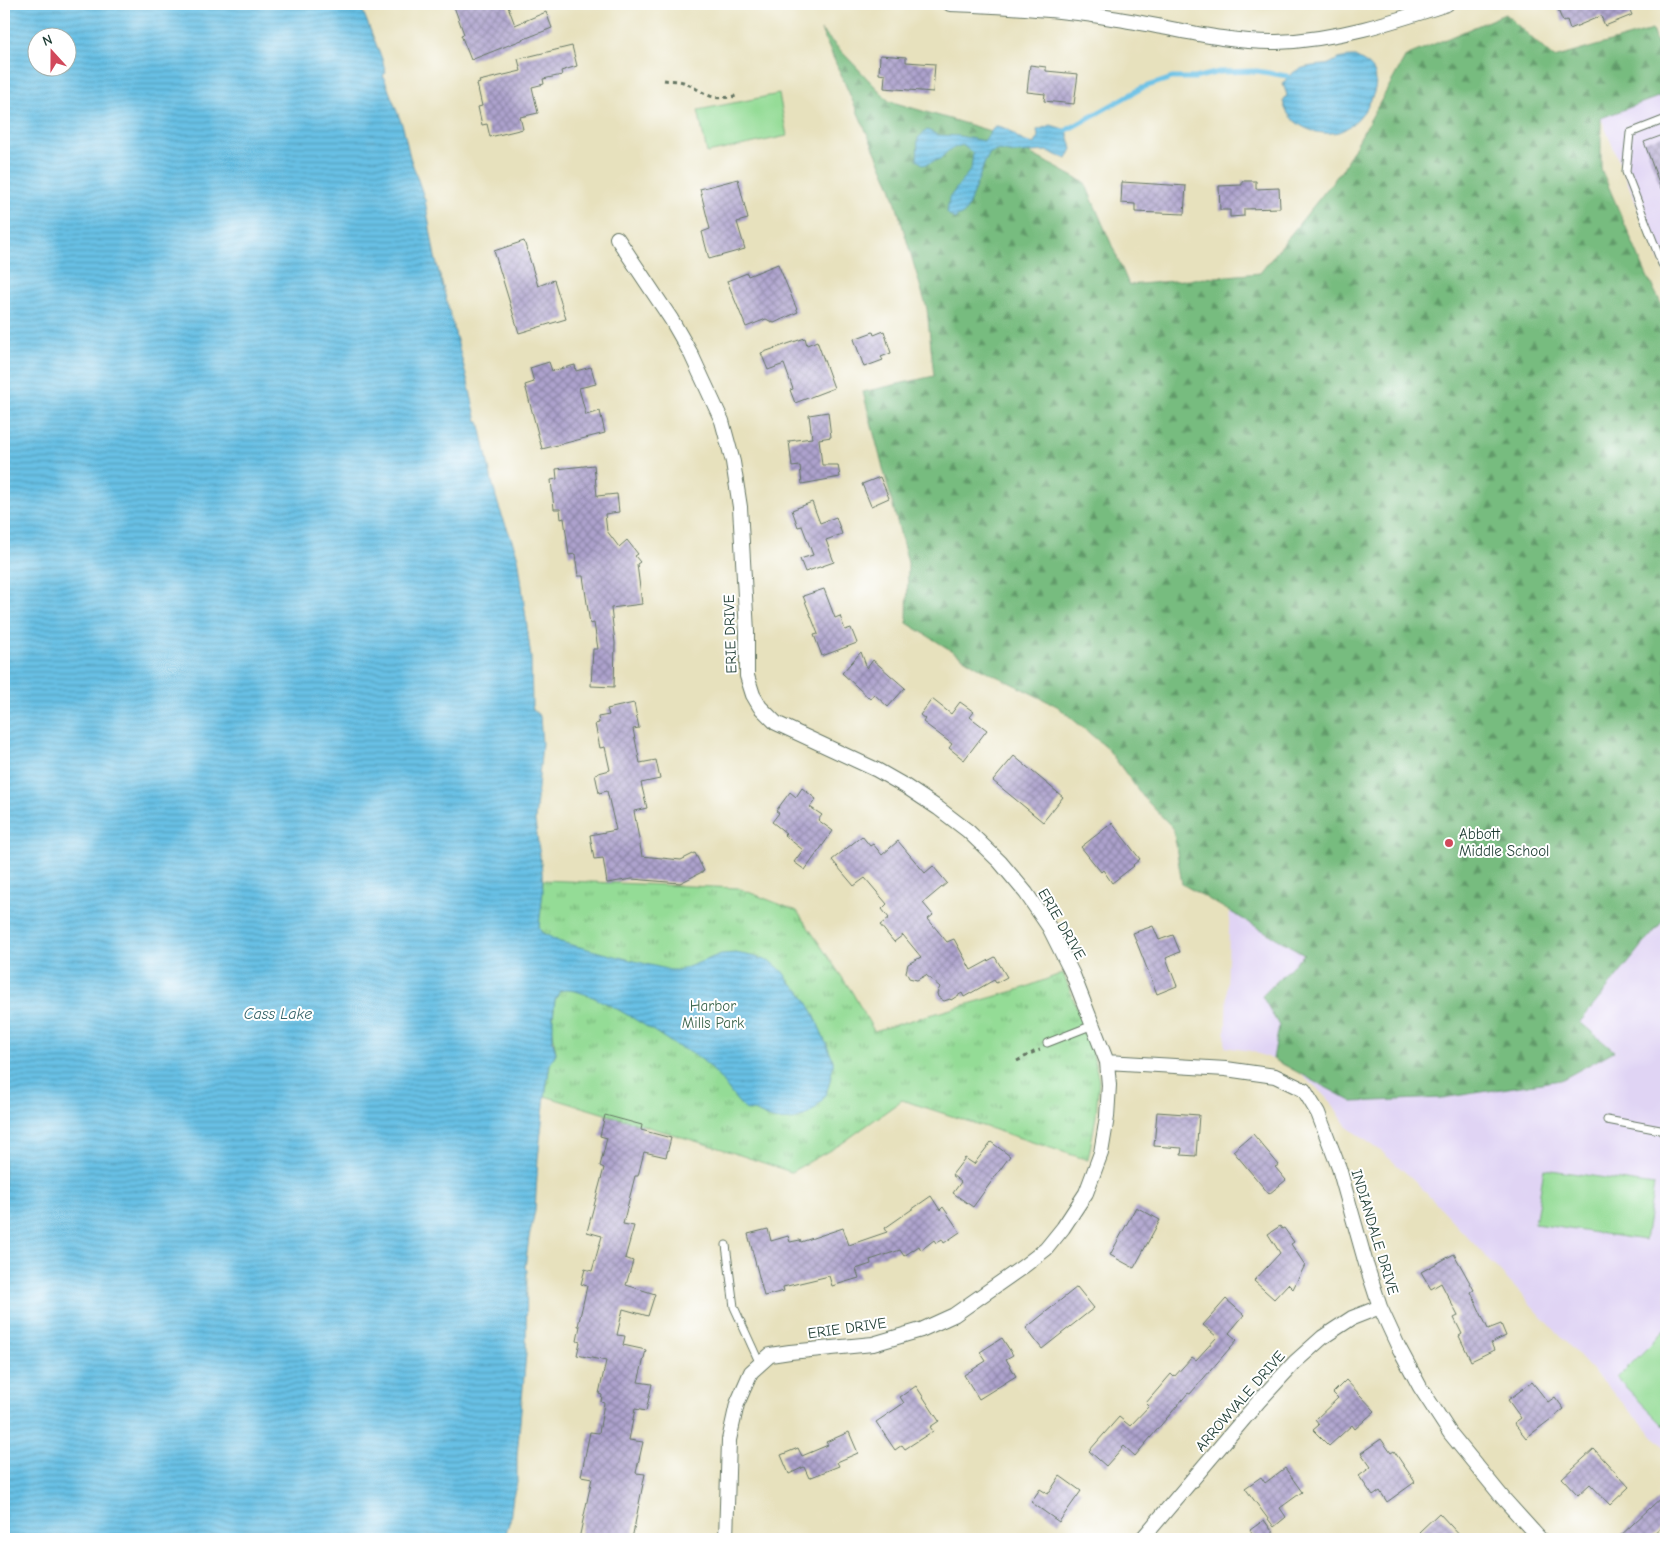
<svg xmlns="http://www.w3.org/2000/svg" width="1670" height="1543" font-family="'Comic Neue',sans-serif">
<defs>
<pattern id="forest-firs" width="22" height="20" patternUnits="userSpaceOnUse" patternTransform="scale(1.25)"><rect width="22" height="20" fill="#77bc7f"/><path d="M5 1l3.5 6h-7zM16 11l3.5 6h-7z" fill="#619a69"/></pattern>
<pattern id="park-tufts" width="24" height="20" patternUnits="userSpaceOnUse" patternTransform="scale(1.25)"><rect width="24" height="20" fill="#94dc96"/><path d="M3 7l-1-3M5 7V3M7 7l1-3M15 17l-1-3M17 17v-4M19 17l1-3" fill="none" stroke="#78b47b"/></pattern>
<pattern id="water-rules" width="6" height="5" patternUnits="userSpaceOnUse" patternTransform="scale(1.25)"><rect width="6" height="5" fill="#68c0e5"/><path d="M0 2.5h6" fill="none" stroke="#559dba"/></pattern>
<pattern id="building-cross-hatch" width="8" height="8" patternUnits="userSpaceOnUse" patternTransform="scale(1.25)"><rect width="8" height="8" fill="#ada2cd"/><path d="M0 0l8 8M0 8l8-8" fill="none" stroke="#8c85a7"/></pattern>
</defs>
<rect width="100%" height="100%" fill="#fff"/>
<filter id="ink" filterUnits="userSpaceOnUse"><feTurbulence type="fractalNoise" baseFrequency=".02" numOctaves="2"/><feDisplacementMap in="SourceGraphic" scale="10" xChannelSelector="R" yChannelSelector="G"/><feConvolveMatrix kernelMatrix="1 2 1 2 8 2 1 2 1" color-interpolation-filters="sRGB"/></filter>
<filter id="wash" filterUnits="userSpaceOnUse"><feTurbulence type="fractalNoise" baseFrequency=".0096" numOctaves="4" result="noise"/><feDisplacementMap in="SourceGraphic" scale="20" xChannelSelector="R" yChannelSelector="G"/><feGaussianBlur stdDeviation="1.12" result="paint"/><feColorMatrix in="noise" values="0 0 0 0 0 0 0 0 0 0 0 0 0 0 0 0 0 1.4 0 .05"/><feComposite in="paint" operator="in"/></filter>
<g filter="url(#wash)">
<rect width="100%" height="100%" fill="#e7e1bd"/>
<!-- built -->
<path fill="#e0d4f4" d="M1666,94V276L1601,118Z
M1666,474V1449L1414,1180L1381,1151L1347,1127L1333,1105L1316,1087L1296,1071L1272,1059L1251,1051L1225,1047L1239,639Z"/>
<!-- forest -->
<path fill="url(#forest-firs)" stroke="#4b7c5a" d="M1505,14L1554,58L1652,30L1666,69V94L1601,118V169L1647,276L1666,313V917L1580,1022L1614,1051L1561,1080L1442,1098L1353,1102L1273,1059L1279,1026L1262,996L1304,954L1182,884L1173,828L1144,798L1107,748L1057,706L978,667L907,623L908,563L863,392L934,376L927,309L891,187L821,30L889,101L987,130L1085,183L1129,285L1260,273L1342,170L1406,56Z"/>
<!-- park -->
<path fill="url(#park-tufts)" stroke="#5a8c65" d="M542,880L738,888L797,911L852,992L874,1031L1021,989L1063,973L1089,1038L1099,1080L1096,1116L1088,1160L902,1100L841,1144L791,1172L722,1149L545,1096L550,1064L556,1053L552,1026L555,1000L539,926Z"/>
<!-- garden -->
<path fill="#94dc96" stroke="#5a8c65" d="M779,94L787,136L707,153L698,110Z
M1544,1169L1654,1185L1645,1240L1535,1224Z
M1666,1329V1428L1617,1378Z"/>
<!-- water -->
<path fill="url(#water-rules)" stroke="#447e8c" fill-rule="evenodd" d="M4,4H360L382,59L386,73L383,75L403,127L410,157L425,200L435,257L468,382L477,421H479C485,446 489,472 496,497C502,520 514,540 519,563L531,658L532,705L533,710L540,716L542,744L535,821L542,871L543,892L539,926L541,932L560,942L670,970H680L721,954L736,953L756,957L773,963L783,972L791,984L801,992L813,1012L833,1060C834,1066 832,1070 831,1076C826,1106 805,1126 773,1119C764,1117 755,1109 747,1111C730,1096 720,1074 702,1060C694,1053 684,1050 675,1045C655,1032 582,982 560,991L555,1000L553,1017V1042L556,1053L550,1064L545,1096L538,1159L535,1211L529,1238L525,1268L527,1270L526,1354L517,1456V1483L513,1496L510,1520L504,1539H4ZM38,38H68V68H38Z
M1355,57C1362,61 1372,65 1375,74C1381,94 1357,127 1338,132C1325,135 1311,132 1300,125C1291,119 1285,112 1283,101L1287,95L1283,84C1292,68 1307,66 1324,65C1330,65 1336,59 1343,58C1346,57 1351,57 1355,57Z
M1051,125L1067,130L1072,149L1067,159L1046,151L1015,153L999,150L990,153L985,162L966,212L954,219L947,213L949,198L971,169L973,153L962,145L949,150L940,159L924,165L917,160L918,138L927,130L938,135L959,136L984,141L995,126C1006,126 1011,133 1020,139C1024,142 1030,143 1035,144L1038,136L1037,130Z"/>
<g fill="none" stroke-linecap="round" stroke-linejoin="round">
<!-- stream -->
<path stroke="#68c0e5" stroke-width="5" d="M1067,130L1142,88L1172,78H1195L1219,72L1257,71L1287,76"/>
</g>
<g id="blocks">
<!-- building -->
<path fill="url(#building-cross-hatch)" d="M453,4H507L515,25L546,12L552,28L471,60L461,35L464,34Z
M1568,4H1631L1628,6L1632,15L1605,26L1601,16L1570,29L1567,20L1563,22L1558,10Z
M572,46L577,66L561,71L562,75L543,79L544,84L532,87L538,113L520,117L523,129L490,137L487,124L482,125L478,107L482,106L477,84L480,83L479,81L521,71L518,59Z
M880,55L906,57V62L935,64L933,92L884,88L885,75L879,74Z
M1030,65L1046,67V71L1078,74L1074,104L1044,101L1045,94L1027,92Z
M1666,134V199H1665L1644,142Z
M738,179L748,219L737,222L745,249L709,259L702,232L710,229L700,189Z
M1242,181H1256V189L1279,188L1280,208L1244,209V216L1230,217V210H1220L1219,186L1242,185Z
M1122,182L1186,186L1184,214L1135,212V204L1121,203Z
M524,241L538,286L554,280L566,319L519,333L494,251Z
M778,264L798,312L774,323L766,319L746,327L727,281L747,273L748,276Z
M884,331L891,353L881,357L883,360L864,367L854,339L873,332L874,335Z
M805,338L807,345L817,341L834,388L795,403L790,390L793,389L784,364L768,370L761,353Z
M549,362L552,371L575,365L576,371L591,367L596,384L579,388L586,415L600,411L605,433L542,449L525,385L534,382L530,368Z
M828,412L831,437L819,439L822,465H838L840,477L802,484L800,466L792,467L789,441L812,438L809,415Z
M594,465L597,496L617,494L619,512L605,514L607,531L619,547L627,540L638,554L635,556L640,562L637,564L642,604L611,608L615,643L614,687L591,686L593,649H598L594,623L590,624L583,576H578L575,554L569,555L564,518L561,519L560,509H554L551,480L557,479L556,469Z
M880,477L889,498L871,506L862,484Z
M812,502L820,523L836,517L842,534L826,540L834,562L805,572L800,559L813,555L802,526L798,527L792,510Z
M824,589L835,618L840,616L845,630L851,628L857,643L822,656L814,635L818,634L803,596Z
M861,652L867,668L873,660L905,688L888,707L874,694L870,699L842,673Z
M932,699L951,714L960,702L974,712L970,717L987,730L964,760L949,748L952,744L923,722L925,719L920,715Z
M634,703L639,728L633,729L640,763L656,760L660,779L641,783L647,808L634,811L642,856L681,860L695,853L704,871L680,883L632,879L607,883L603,858L594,859L590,835L616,830L607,791L599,793L595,774L610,770L605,747L600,748L595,724L599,723L598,717L609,715L607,709Z
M1014,756L1063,797L1043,822L993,781Z
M802,788L816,799L810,807L822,815L818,820L833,831L805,870L794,862L803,850L784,835L786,833L772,822L779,813L776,811L790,792L796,797Z
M1112,823L1140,859L1133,865L1134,866L1112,883L1103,870L1101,872L1081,847Z
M862,836L870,846L873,844L882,855L898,841L925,873L933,866L947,883L923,903L933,915L928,919L947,942L954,939L971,970L995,957L1007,977L996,983L994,980L964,997L962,993L951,1000L950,999L944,1001L938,997L937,993L940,987L926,975L917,980L909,978L906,972L908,964L921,957L903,935L894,942L880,925L889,918L882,909L887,904L865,878L854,886L832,860Z
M1153,926L1159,940L1173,935L1180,952L1166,958L1177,986L1157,994L1133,933Z
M1157,1112L1199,1115L1196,1156L1181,1155L1182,1148L1154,1146Z
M605,1115L642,1125L641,1130L671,1138L666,1157L644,1152L638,1176H635L623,1224L634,1226L625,1258L633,1261L626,1285L655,1294L648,1316L623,1309L617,1335L625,1336L623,1345L646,1350L638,1382L652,1384L646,1411L635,1409L629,1440L643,1442L636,1473L645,1474L632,1539H579L592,1478L581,1476L590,1432L599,1433L604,1403L601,1402L602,1395L599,1394L606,1361L577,1355L580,1342L577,1341L580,1326H578L587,1286L581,1284L585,1269L592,1271L602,1236L587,1232L604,1168L600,1166L607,1138L600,1136Z
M1253,1134L1279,1165L1275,1167L1286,1180L1269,1194L1233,1151Z
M991,1142L1010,1156L973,1207L953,1193L961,1182L952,1175L965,1158L974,1164Z
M931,1196L940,1210L943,1207L960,1232L944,1243L942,1239L936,1243L934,1240L921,1250L919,1246L904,1256L900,1250L870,1260L871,1264L856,1269L859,1278L832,1286L829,1276L783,1287L784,1291L764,1296L748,1234L768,1229L771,1241L788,1236L790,1242L800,1240L801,1242L843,1228L849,1245L887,1232L885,1228Z
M1136,1207L1160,1220L1134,1268L1110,1255Z
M1280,1226L1282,1229L1284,1228L1294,1242L1291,1244L1305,1265L1293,1289L1288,1284L1274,1299L1254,1281L1280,1253L1268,1234Z
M1454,1254L1474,1290L1471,1292L1488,1329L1501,1324L1506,1336L1491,1343L1494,1350L1471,1361L1459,1336L1462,1334L1454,1318L1458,1316L1441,1283L1431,1289L1421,1272Z
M1077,1287L1094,1308L1042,1349L1026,1328Z
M1226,1299L1244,1315L1229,1333L1237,1340L1190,1394L1188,1393L1135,1456L1124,1446L1106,1466L1089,1451L1119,1417L1130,1426L1149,1406L1146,1403L1171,1374L1174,1377L1192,1357L1196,1360L1217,1337L1203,1325Z
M1002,1338L1013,1355L1006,1359L1016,1376L979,1399L964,1375L986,1361L980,1352Z
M1346,1380L1375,1411L1355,1429L1352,1425L1329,1446L1313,1430L1319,1425L1315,1420L1338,1398L1333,1393Z
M1532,1382L1548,1402L1555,1397L1564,1409L1526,1438L1514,1423L1521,1418L1508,1400Z
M916,1386L939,1421L930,1427L933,1431L905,1449L902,1445L895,1450L876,1422L904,1403L900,1397Z
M849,1432L858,1453L837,1462L839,1466L809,1478L804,1467L789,1474L781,1455L798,1448L802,1456L828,1445L826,1442Z
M1381,1439L1391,1453L1394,1451L1415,1482L1387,1502L1380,1491L1373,1496L1359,1476L1371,1467L1361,1453Z
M1594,1449L1629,1487L1610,1505L1590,1484L1578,1495L1562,1478Z
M1285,1468L1302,1492L1280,1508L1286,1517L1274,1527L1245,1488L1261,1477L1265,1483Z
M1060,1476L1081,1491L1059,1522L1031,1502L1040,1489L1048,1494Z
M1666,1493V1523L1649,1539H1617Z
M1439,1513L1463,1539H1426L1419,1532Z
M1264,1520L1274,1534L1267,1539H1257L1250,1530Z"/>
</g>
</g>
<g filter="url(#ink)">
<use href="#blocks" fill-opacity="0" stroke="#657664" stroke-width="1"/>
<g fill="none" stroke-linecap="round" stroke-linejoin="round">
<!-- lane casing -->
<g stroke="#657664" stroke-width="9">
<path id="lane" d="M1666,119L1630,133L1626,172L1662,264L1666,269
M1047,1043L1093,1025
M1607,1120L1660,1130L1666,1135
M726,1245L734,1307L760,1364"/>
</g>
<!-- street casing -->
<g stroke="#657664" stroke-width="16">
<path id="street" d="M950,4C1004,6 1058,9 1112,18C1167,26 1222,43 1277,42C1336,40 1392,22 1447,4
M617,238L671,319L691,354L722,421L733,462L740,507L747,632V676L753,695L760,707L776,723L877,770L905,786L938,808L968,831L1000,862L1026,893L1049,927L1073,975L1107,1062L1109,1085L1107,1117L1101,1153L1086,1193L1063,1228L1046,1249L1024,1266L954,1315L921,1330L873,1344L790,1352L770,1355L751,1372L737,1404L729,1440L726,1539
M1107,1062L1226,1069L1275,1076L1304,1090L1318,1113L1339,1168L1366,1264L1380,1307L1398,1346L1420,1387L1450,1433L1503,1498L1540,1539
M1142,1539L1259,1401L1295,1362L1323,1337L1352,1318L1380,1307"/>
</g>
<!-- path -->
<path stroke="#657664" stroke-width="3" stroke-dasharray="4 4" stroke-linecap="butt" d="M664,80C670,81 678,80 683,82C705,91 708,102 734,96L735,102
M1017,1061L1034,1052L1040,1050"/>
<!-- lane -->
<use href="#lane" stroke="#fff" stroke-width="7"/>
<!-- street -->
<use href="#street" stroke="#fff" stroke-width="14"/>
</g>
</g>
<!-- markers -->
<circle fill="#d1495b" stroke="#fff" stroke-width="2" cx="1449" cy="843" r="5"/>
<g text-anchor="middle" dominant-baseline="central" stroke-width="4" stroke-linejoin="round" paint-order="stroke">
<!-- street labels -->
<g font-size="15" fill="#1f3d34" stroke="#fff">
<text transform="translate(730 634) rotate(-92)">ERIE DRIVE</text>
<text transform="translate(1062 924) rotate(60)">ERIE DRIVE</text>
<text transform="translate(1375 1232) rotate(73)">INDIANDALE DRIVE</text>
<text transform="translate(847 1328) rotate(-8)">ERIE DRIVE</text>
<text transform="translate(1240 1401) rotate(-49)">ARROWVALE DRIVE</text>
</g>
<!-- poi labels -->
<g font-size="15" fill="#1f3d34" stroke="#fff" text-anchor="start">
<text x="1459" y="834">Abbott<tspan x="1459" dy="17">Middle School</tspan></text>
</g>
<!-- park labels -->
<g font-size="15" fill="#3c654c" stroke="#fff">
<text x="713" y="1006">Harbor<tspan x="713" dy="17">Mills Park</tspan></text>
</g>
<!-- water labels -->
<g font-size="16" font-style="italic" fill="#356469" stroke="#fff">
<text x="278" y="1014">Cass Lake</text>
</g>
</g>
<!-- margin -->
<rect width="1670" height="1543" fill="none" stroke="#fff" stroke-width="20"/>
<!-- north arrow -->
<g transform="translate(52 52) rotate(339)"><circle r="24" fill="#ffffff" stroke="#a5b1ae"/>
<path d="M0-4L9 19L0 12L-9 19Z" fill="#d1495b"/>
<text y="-8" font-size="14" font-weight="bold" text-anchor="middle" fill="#1f3d34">N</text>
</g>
</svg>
